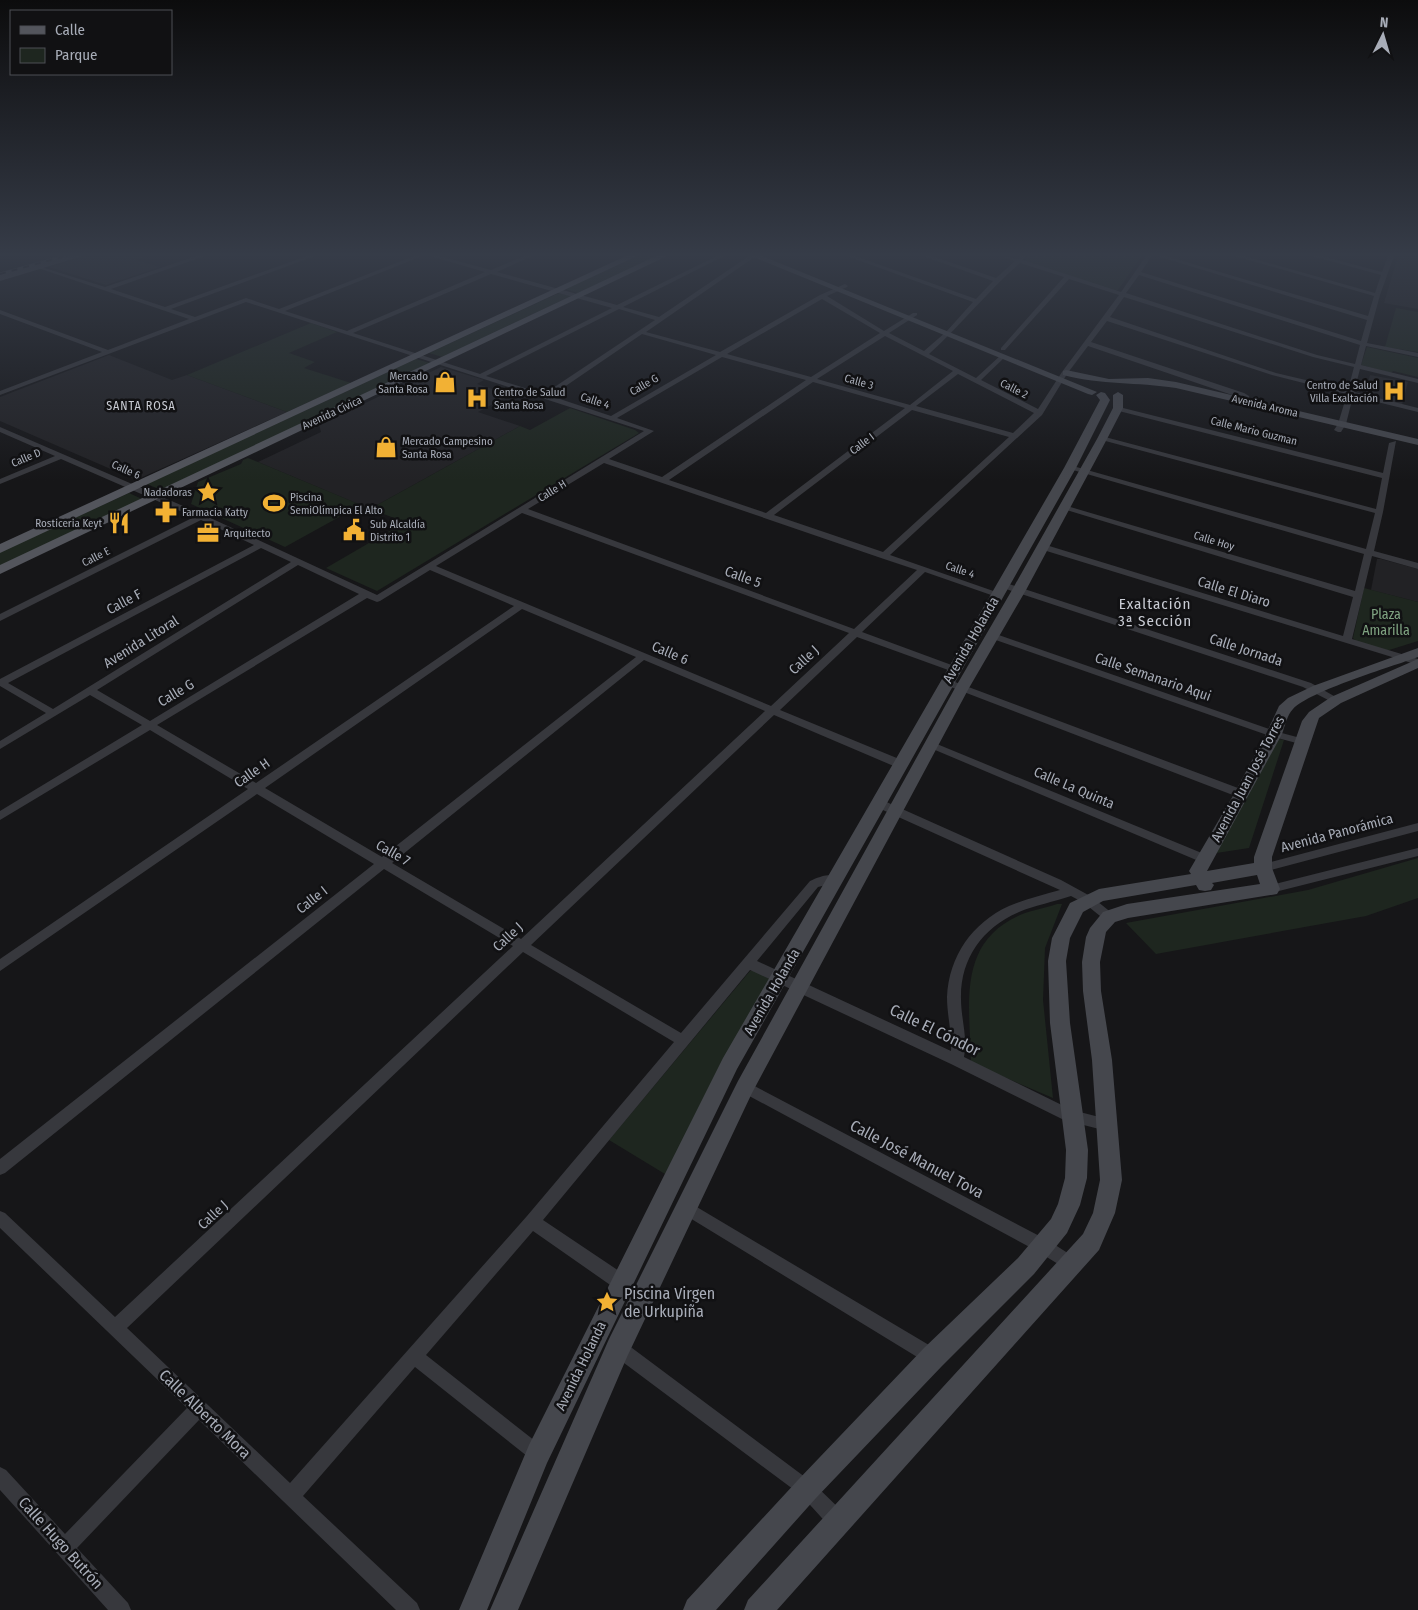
<svg xmlns="http://www.w3.org/2000/svg" width="1418" height="1610" font-family="'Fira Sans Condensed',sans-serif">
<rect width="100%" height="100%" fill="#161618"/>
<!-- built -->
<path fill="#222225" d="M84,256H147L136,260L160,267L106,285L49,267Z
M1398,256H1418V309L1384,303Z
M109,355L172,380L187,375L287,412L136,480L0,421V397Z
M441,367L484,380L477,384L510,395L478,412L520,426L370,509L258,462L321,432L319,425Z
M1370,375L1408,382L1402,405L1366,397L1365,394Z
M1377,559H1381L1418,569V602L1371,590Z"/>
<!-- green -->
<path fill="#1e261f" d="M638,256H657L578,293L565,289Z
M1028,256H1141V257L1118,290L1115,291L1024,262Z
M559,293L571,296L442,357L429,353Z
M1396,308L1418,312V352L1385,347Z
M311,323L337,332L289,353L315,362L304,368L351,383L287,412L187,375Z
M1367,347L1418,358V377L1393,371L1391,373L1361,365Z
M416,359L430,363L161,490L147,484Z
M570,408L635,430L639,433L377,591L326,568L405,522L370,509L520,426L530,430Z
M248,458L258,462L361,505L285,547L191,504L198,482L241,464L243,460Z
M129,493L142,499L0,566V552Z
M1364,588L1418,602V641L1386,651L1356,641L1353,638Z
M1274,738L1284,740L1249,848L1210,854Z
M1418,858V898L1366,916L1156,954L1126,923L1308,890Z
M1057,904H1062L1045,948L1043,1000L1053,1098L971,1063C970,1006 956,943 1020,915C1032,910 1045,908 1057,904Z
M756,970L771,980L665,1174L609,1140L750,971Z"/>
<g fill="none" stroke-linecap="round" stroke-linejoin="round">
<!-- street -->
<path fill="#37383d" fill-rule="evenodd" d="M196,256H205L111,289L165,307L307,256H315L171,309L195,317L246,298L279,309L414,256H422L285,311L347,331L485,272L430,256H439L491,270L524,256H532L497,272L617,305L717,256H724L623,307L659,317L749,256H756L646,332L720,352L820,295L845,284L848,286L847,287L827,296L884,331L913,313H917V315L889,333L924,351L946,332L973,302L847,256H855L976,299L993,281L923,256H932L996,278L1015,261L1001,256L1018,259L1021,256H1025L1023,260L1121,292L1146,256H1152L1141,272L1361,341L1367,320L1157,256H1166L1368,316L1374,296L1235,256H1244L1375,293L1381,275L1312,256H1322L1382,272L1388,256H1394L1380,295L1367,343L1418,353V357L1366,346L1361,365L1418,379V383L1360,369L1354,392L1418,408V412L1353,396L1346,424L1341,432H1338L1334,430L1338,424L1347,394L1272,375L1107,321L1091,342L1244,393L1249,396L1250,401L1243,403L1242,399L1238,397L1088,346L1067,374L1042,415L890,555L1002,594L1000,596H994L925,572L862,632L957,667L959,669L957,671H951L857,637L780,710L904,761L905,764L904,767H896L774,715L531,945L681,1033L810,881C818,877 829,873 838,876L840,879L838,882L818,887L757,961L951,1051C952,1033 947,1015 947,997C949,956 972,923 1009,906C1025,899 1043,895 1060,890L874,806L872,803L878,799L882,800L1061,880L1092,897L1113,914L1115,917L1113,920H1105L1084,903L1071,896C1054,902 1035,905 1019,912C982,928 960,959 961,999C961,1019 968,1038 964,1057L1072,1110L1107,1119L1112,1120L1114,1125L1112,1130L1107,1131L1064,1120L951,1064L750,970L543,1220L628,1277L630,1283L628,1289L622,1291L616,1289L533,1231L426,1355L544,1448L547,1454L544,1460L538,1463L532,1460L415,1367L303,1496L417,1603L420,1610H396L199,1420L77,1548L128,1603L131,1610H108L0,1490V1467L6,1470L65,1534L187,1408L0,1228V1211L5,1213L115,1317L513,946L384,869L5,1173L0,1175V1159L374,864L257,794L0,971V959L248,789L150,730L0,820V811L142,725L90,695L0,749V741L46,713L0,686V679L254,545L201,520L0,621V614L194,517L61,459L0,484V479L55,456L0,432V427L204,515L377,595L644,431L246,302L0,395V391L102,352L0,314V310L108,350L189,319L38,268V266L105,287ZM1020,263L1064,277L1001,348V350H1005L1069,279L1119,295L1062,372L1038,409L981,380L1005,357V355H1001L976,378L929,354C961,325 988,291 1020,263ZM491,274L612,308L480,374L353,333ZM1139,275L1360,345L1355,364L1317,355L1126,293ZM1124,297L1313,357L1354,367L1348,390L1276,373L1110,317ZM822,299L880,333L811,377L727,354ZM619,309L655,320L544,394L486,376ZM642,334L716,355L611,416L551,396ZM885,336L953,371L910,405L817,379ZM722,357L806,380L662,477L609,459L654,431L617,418ZM958,374L1034,413L1013,433L916,406ZM813,382L905,408L766,513L669,480ZM912,410L1009,437L883,552L774,515ZM604,463L881,558L917,570L854,629L528,509ZM522,513L849,633L771,706L436,566ZM261,548L291,562L53,709L8,683ZM298,565L359,594L150,721L97,690ZM430,570L514,606L256,783L157,725L367,598L377,602L380,601ZM522,609L636,657L382,857L265,788ZM644,660L765,711L521,939L392,863ZM523,952L674,1042L527,1216L290,1483L127,1328Z
M1115,406L1383,473L1389,443L1396,441L1383,512L1374,551L1418,563V569L1372,556L1352,639L1418,659V665L1040,549V545H1046L1343,636L1353,597L1060,508L1067,506L1355,591L1364,554L1066,468L1073,466L1366,549L1375,513L1098,439L1105,437L1376,509L1382,478L1115,410Z
M1003,582L1311,683L1341,700L1336,703L1332,702L1303,687L1000,587V583Z
M993,633L1278,732L1308,740L1309,742L1304,745L1270,736L990,638V634Z
M947,679L1246,791L1248,794L1246,797H1238L943,684L942,682Z
M932,742L1209,856L1211,859L1209,862H1201L928,747L927,745Z
M1418,823V831L1263,872L1259,871L1257,868L1259,865L1263,864Z
M1418,848V856L1271,893L1267,892L1265,889L1267,886L1271,885Z
M745,1081L1049,1241L1077,1259L1079,1264L1077,1269L1071,1272L1037,1251L740,1091L738,1087L740,1083Z
M685,1200L939,1351L941,1357L939,1363L933,1365L927,1363L680,1212L677,1207L680,1202Z
M618,1340L624,1342L813,1483L845,1514L847,1521L845,1528L838,1530L831,1528L801,1495L612,1354L610,1348L612,1342Z"/>
<!-- secondary -->
<path fill="#45474d" fill-rule="evenodd" d="M70,256H83L0,281V275Z
M751,256H762L1097,392L1092,395L1088,394Z
M1066,370L1109,379L1148,378L1176,382L1418,439V445L1176,388C1137,382 1102,385 1063,375V371Z
M1101,392L1105,393L1110,400L1076,468L737,1069L547,1463L487,1610H459L529,1445L723,1058L1064,468L1100,400L1096,395Z
M1118,392L1123,395V408L1107,439L1026,590L969,688L752,1093L627,1357L518,1610H490L609,1339L738,1081L955,688L1012,590L1097,439L1113,408V395Z
M1418,648V657C1391,667 1310,691 1293,709C1287,715 1285,726 1282,734L1207,871L1254,863V857L1302,721L1309,712L1331,697L1418,659V668L1341,703L1319,718L1272,857V868L1280,889L1277,894L1128,918L1115,922L1106,932L1100,962L1101,991L1112,1060L1122,1180L1115,1213L1099,1250L777,1610H744L748,1600L1083,1234L1093,1213L1100,1180L1092,1060L1083,991L1082,962L1086,937L1090,928L1103,912L1127,904L1260,884L1257,875L1212,883L1214,885L1211,890L1205,891L1199,890L1196,885L1103,901L1083,912L1070,938L1066,961L1070,1023L1088,1150L1087,1178L1080,1205L1067,1233L1034,1274L942,1366L816,1498L716,1610H683L687,1600L798,1480L924,1348L1018,1258L1051,1219L1058,1204L1065,1178L1066,1150L1050,1023L1048,961L1052,938L1070,903L1099,889L1191,874L1189,871L1234,794L1266,734L1279,706L1288,698L1313,686Z"/>
<!-- primary -->
<path fill="#53555c" fill-rule="evenodd" d="M626,256H637L0,553V544Z
M656,256H667L0,574V565Z"/>
<!-- rail casing -->
<g stroke="#4a4c52" stroke-width="3">
<path id="rail" d="M0,274L65,256"/>
</g>
<!-- rail -->
<use href="#rail" stroke="#111113" stroke-width="2" stroke-dasharray="6" stroke-linecap="butt"/>
</g>
<!-- sky -->
<linearGradient id="sky" x2="0" y2="1"><stop stop-color="#0c0c0d"/><stop offset="0.53" stop-color="#363c48"/><stop offset="1" stop-color="#363c48" stop-opacity="0"/></linearGradient>
<rect width="1418" height="481" fill="url(#sky)"/>
<!-- icons -->
<defs>
<g id="shop-bare" transform="scale(1.725)"><path d="M-5-2.5h2.3a2.7 3.5 0 0 1 5.4 0H5L5.5 6h-11ZM-1.5-2.5h3a1.5 2.3 0 0 0-3 0Z" fill="#f2b134" stroke="#111113" stroke-width="2.5" paint-order="stroke"/></g>
<g id="hospital-bare" transform="scale(1.725)"><path d="M-5-5h3v3.5h4V-5h3V5h-3V1.5h-4V5h-3Z" fill="#f2b134" stroke="#111113" stroke-width="2.5" paint-order="stroke"/></g>
<g id="sight-bare" transform="scale(1.725)"><path d="M0-6L1.8-2.2L6-1.7L2.9 1.2L3.7 5.4L0 3.3L-3.7 5.4L-2.9 1.2L-6-1.7L-1.8-2.2Z" fill="#f2b134" stroke="#111113" stroke-width="2.5" paint-order="stroke"/></g>
<g id="stadium-bare" transform="scale(1.725)"><path d="M0-5a6.5 5 0 1 0 0 10a6.5 5 0 1 0 0-10ZM-3.5-1.8h7v3.6h-7Z" fill="#f2b134" stroke="#111113" stroke-width="2.5" paint-order="stroke"/></g>
<g id="pharmacy-bare" transform="scale(1.725)"><path d="M-2-6h4v4h4v4h-4v4h-4v-4h-4v-4h4Z" fill="#f2b134" stroke="#111113" stroke-width="2.5" paint-order="stroke"/></g>
<g id="restaurant-bare" transform="scale(1.725)"><path d="M-5-6h1v4h1v-4h1v4h1v-4h1v5L-1.5 .5V6h-2V.5L-5-1ZM5-6V6H3V1.5H1.5Q1.5-4 5-6Z" fill="#f2b134" stroke="#111113" stroke-width="2.5" paint-order="stroke"/></g>
<g id="civic-bare" transform="scale(1.725)"><path d="M-.6-6.5H3V-4.5H.6V-3L4-1V1h2V6H-6V1h2V-1L-.6-3ZM-1.2 2.5V6h2.4V2.5Z" fill="#f2b134" stroke="#111113" stroke-width="2.5" paint-order="stroke"/></g>
<g id="office-bare" transform="scale(1.725)"><path d="M-6-3h4V-5.5h4V-3h4V5H-6ZM-1-4.5V-3h2v-1.5ZM-6 0V1H6V0Z" fill="#f2b134" stroke="#111113" stroke-width="2.5" paint-order="stroke"/></g>
</defs>
<g fill-rule="evenodd">
<use href="#shop-bare" x="445" y="382"/>
<use href="#hospital-bare" x="1394" y="391"/>
<use href="#hospital-bare" x="477" y="398"/>
<use href="#shop-bare" x="386" y="447"/>
<use href="#sight-bare" x="208" y="492"/>
<use href="#stadium-bare" x="274" y="503"/>
<use href="#pharmacy-bare" x="166" y="512"/>
<use href="#restaurant-bare" x="119" y="523"/>
<use href="#civic-bare" x="354" y="530"/>
<use href="#office-bare" x="208" y="533"/>
<use href="#sight-bare" x="607" y="1302"/>
</g>
<g text-anchor="middle" dominant-baseline="central" stroke-width="5" stroke-linejoin="round" paint-order="stroke">
<!-- far-poi labels -->
<g font-size="11" fill="#a8adb8" stroke="#111113" text-anchor="start">
<text x="428" y="376" text-anchor="end">Mercado<tspan x="428" dy="13">Santa Rosa</tspan></text>
<text x="1378" y="385" text-anchor="end">Centro de Salud<tspan x="1378" dy="13">Villa Exaltación</tspan></text>
<text x="494" y="392">Centro de Salud<tspan x="494" dy="13">Santa Rosa</tspan></text>
<text x="402" y="441">Mercado Campesino<tspan x="402" dy="13">Santa Rosa</tspan></text>
<text x="192" y="492" text-anchor="end">Nadadoras</text>
<text x="290" y="497">Piscina<tspan x="290" dy="13">SemiOlímpica El Alto</tspan></text>
<text x="182" y="512">Farmacia Katty</text>
<text x="102" y="523" text-anchor="end">Rosticeria Keyt</text>
<text x="370" y="524">Sub Alcaldía<tspan x="370" dy="13">Distrito 1</tspan></text>
<text x="224" y="533">Arquitecto</text>
</g>
<!-- far-street labels -->
<g font-size="11" fill="#a8adb8" stroke="#111113">
<text transform="translate(859 382) rotate(16)">Calle 3</text>
<text transform="translate(644 385) rotate(-30)">Calle G</text>
<text transform="translate(1014 389) rotate(27)">Calle 2</text>
<text transform="translate(595 401) rotate(18)">Calle 4</text>
<text transform="translate(1265 406) rotate(13)">Avenida Aroma</text>
<text transform="translate(332 413) rotate(-25)">Avenida Cívica</text>
<text transform="translate(1254 431) rotate(14)">Calle Mario Guzman</text>
<text transform="translate(862 444) rotate(-37)">Calle I</text>
<text transform="translate(26 458) rotate(-23)">Calle D</text>
<text transform="translate(126 470) rotate(24)">Calle 6</text>
<text transform="translate(552 491) rotate(-32)">Calle H</text>
<text transform="translate(1214 541) rotate(17)">Calle Hoy</text>
<text transform="translate(96 557) rotate(-27)">Calle E</text>
<text transform="translate(960 570) rotate(19)">Calle 4</text>
</g>
<!-- far-neighbourhood labels -->
<g font-size="12" letter-spacing="1" fill="#c9ccd4" stroke="#111113">
<text x="141" y="406">SANTA ROSA</text>
</g>
<!-- street labels -->
<g font-size="14" fill="#a8adb8" stroke="#111113">
<text transform="translate(743 577) rotate(20)">Calle 5</text>
<text transform="translate(1234 592) rotate(17)">Calle El Diaro</text>
<text transform="translate(124 602) rotate(-28)">Calle F</text>
<text transform="translate(971 640) rotate(-60)">Avenida Holanda</text>
<text transform="translate(141 642) rotate(-32)">Avenida Litoral</text>
<text transform="translate(1246 650) rotate(18)">Calle Jornada</text>
<text transform="translate(670 653) rotate(23)">Calle 6</text>
<text transform="translate(804 660) rotate(-43)">Calle J</text>
<text transform="translate(1153 677) rotate(19)">Calle Semanario Aqui</text>
<text transform="translate(176 693) rotate(-31)">Calle G</text>
<text transform="translate(252 773) rotate(-35)">Calle H</text>
<text transform="translate(1248 779) rotate(-62)">Avenida Juan José Torres</text>
<text transform="translate(1074 788) rotate(23)">Calle La Quinta</text>
<text transform="translate(1337 833) rotate(-15)">Avenida Panorámica</text>
<text transform="translate(393 853) rotate(30)">Calle 7</text>
<text transform="translate(312 900) rotate(-38)">Calle I</text>
<text transform="translate(508 937) rotate(-43)">Calle J</text>
<text transform="translate(772 992) rotate(-60)">Avenida Holanda</text>
<text transform="translate(213 1215) rotate(-43)">Calle J</text>
<text transform="translate(581 1366) rotate(-64)">Avenida Holanda</text>
</g>
<!-- park labels -->
<g font-size="14" fill="#7fa381" stroke="#111113">
<text x="1386" y="614">Plaza<tspan x="1386" dy="16">Amarilla</tspan></text>
</g>
<!-- neighbourhood labels -->
<g font-size="15" letter-spacing="1" fill="#c9ccd4" stroke="#111113">
<text x="1155" y="604">Exaltación<tspan x="1155" dy="17">3ª Sección</tspan></text>
</g>
<!-- near-street labels -->
<g font-size="16" fill="#a8adb8" stroke="#111113">
<text transform="translate(935 1030) rotate(26)">Calle El Cóndor</text>
<text transform="translate(917 1159) rotate(28)">Calle José Manuel Tova</text>
<text transform="translate(205 1414) rotate(44)">Calle Alberto Mora</text>
<text transform="translate(61 1543) rotate(48)">Calle Hugo Butrón</text>
</g>
<!-- near-poi labels -->
<g font-size="16" fill="#a8adb8" stroke="#111113" text-anchor="start">
<text x="624" y="1293">Piscina Virgen<tspan x="624" dy="18">de Urkupiña</tspan></text>
</g>
</g>
<!-- legend -->
<rect x="10" y="10" width="162" height="65" fill="#111113" stroke="#4d4f55"/>
<rect x="20" y="26" width="25" height="8" fill="#53555c" stroke="#4d4f55"/>
<text x="55" y="35" font-size="15" fill="#a8adb8">Calle</text>
<rect x="20" y="48" width="25" height="15" fill="#1e261f" stroke="#4d4f55"/>
<text x="55" y="60" font-size="15" fill="#a8adb8">Parque</text>
<!-- north arrow -->
<g transform="translate(1383 35) rotate(5)" stroke="#111113" stroke-width="4" paint-order="stroke">
<path d="M0-4L9 19L0 12L-9 19Z" fill="#a8adb8"/>
<text y="-8" font-size="14" font-weight="bold" text-anchor="middle" fill="#a8adb8">N</text>
</g>
</svg>
